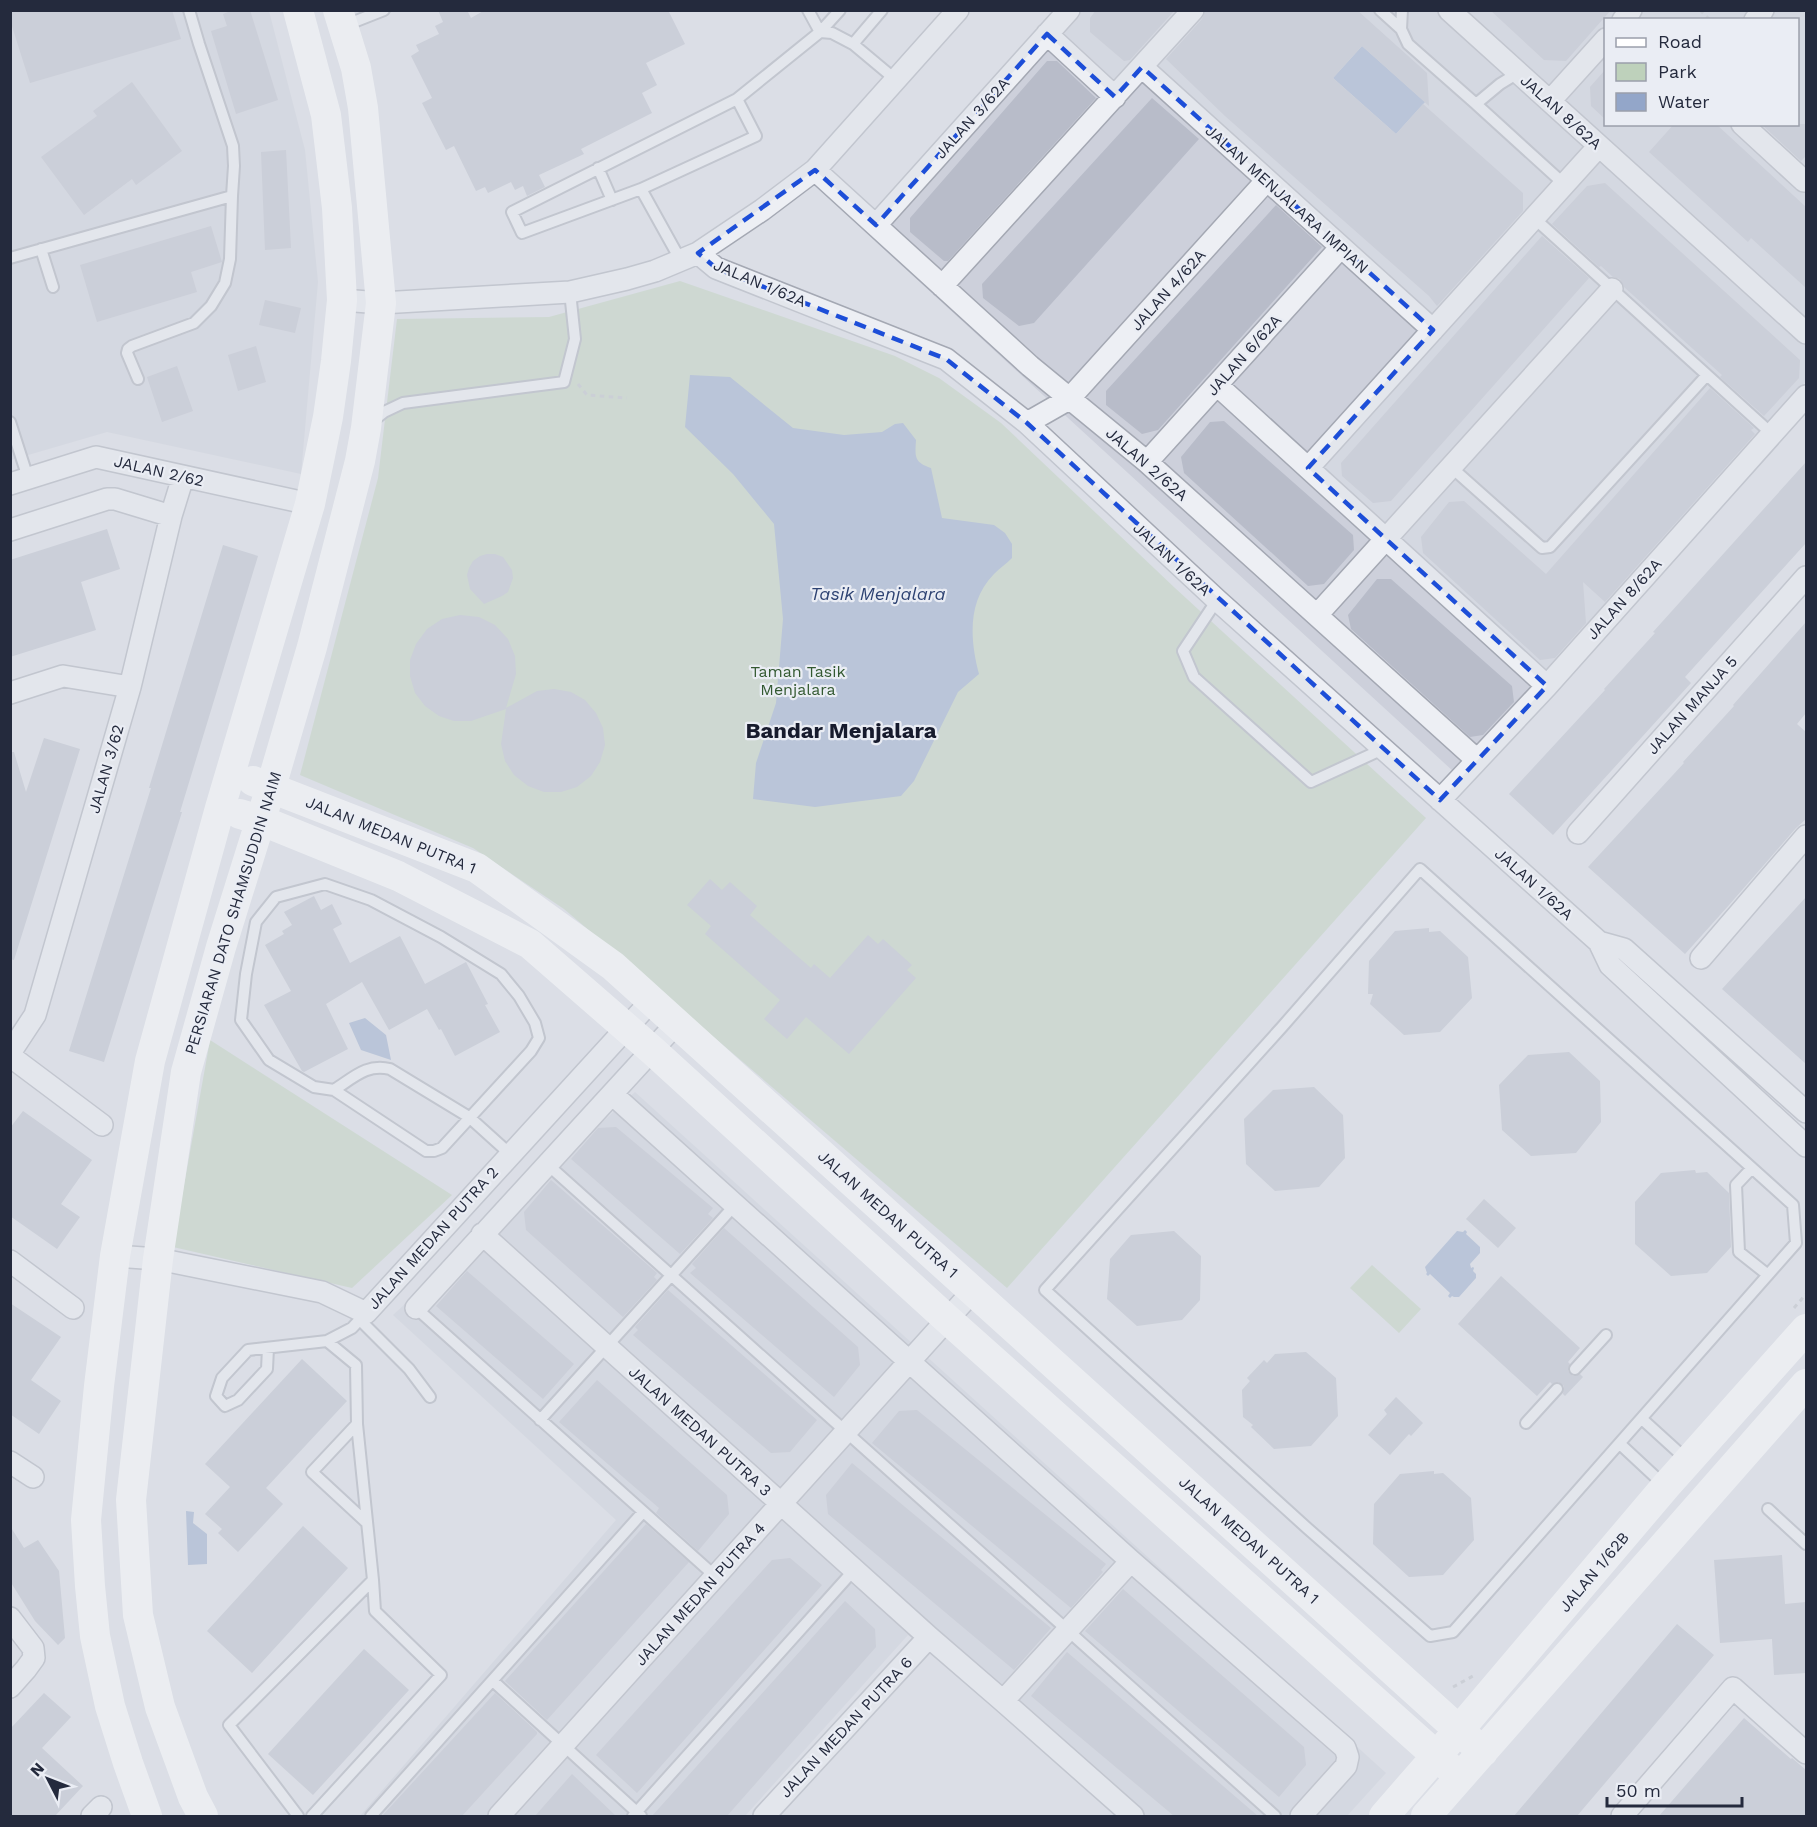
<svg xmlns="http://www.w3.org/2000/svg" width="1817" height="1827" font-family="'Work Sans',sans-serif">
<rect width="100%" height="100%" fill="#dbdee6"/>
<!-- built -->
<path fill="#cdd0db" fill-rule="evenodd" d="M11,11H269L305,150L318,282L301,474L107,432L11,460Z
M1067,11H1806V381L1454,772L875,241L1076,19ZM1606,20H1798V124H1606Z
M635,1092L1386,1773L1347,1816H1135L908,1635L745,1816H360L616,1520L393,1315Z"/>
<!-- green -->
<path fill="#bed1bb" d="M680,281L895,356L939,378L1001,423L1175,588L1426,818L1007,1288L564,909L473,848L300,775L378,478L397,319L549,317Z
M210,1040L452,1195L352,1288L173,1247Z
M1372,1265L1421,1309L1399,1333L1350,1288Z"/>
<!-- water -->
<path fill="#93a6c9" d="M1362,46L1425,102L1396,134L1333,78Z
M690,375L730,377L793,428L844,435L882,432L895,424L903,423L916,440C915,457 914,462 931,468L942,518L994,525L1005,533L1012,544V558C1006,564 1000,568 994,574C967,601 970,640 979,674L958,692L914,781L901,796L815,807L753,799L756,763L776,703L783,619L774,524L733,474L685,427Z
M365,1018L386,1035L391,1060L361,1050L349,1023Z
M1465,1230L1467,1232L1466,1234L1480,1247V1253L1470,1264L1471,1268L1473,1267L1474,1268L1473,1271L1476,1274V1278L1459,1297H1454L1452,1296L1450,1298L1448,1296L1450,1293L1430,1274L1428,1276L1426,1274L1427,1273L1425,1267L1457,1231L1463,1232Z
M186,1511L194,1512L193,1523L207,1534V1564L188,1565Z"/>
<!-- building -->
<path fill="#b8bcc9" d="M10,10H172L181,39L30,83L10,20Z
M233,10H250L278,100L236,114L211,31L227,26L223,14Z
M438,10H467L471,18L485,10H668L685,44L646,63L657,85L642,93L652,113L581,149L584,154L539,175L545,187L527,196L523,186L515,190L511,182L488,193L485,187L476,191L454,146L446,150L422,103L432,98L411,56L419,51L416,45L439,34L435,26L443,22Z
M1096,10H1175L1130,60L1124,61L1090,32V18Z
M1205,10H1357L1427,73L1429,106L1362,46L1333,78L1396,134L1423,104L1523,193V211L1437,306L1429,296L1225,116L1166,59L1202,19Z
M1490,10H1611L1566,61L1544,60Z
M1047,61H1057L1096,98L948,261H944L910,232V218Z
M1605,70V119L1591,106L1590,87Z
M132,82L182,151L136,185L132,179L84,215L41,157L97,116L93,111Z
M1152,98L1199,139L1034,323L1019,326L983,298L982,284Z
M1674,124H1716L1806,207V288L1751,238L1748,242L1649,152Z
M1761,124H1806V156L1801,161Z
M286,150L291,248L265,250L261,152Z
M1605,183L1800,360L1799,378L1764,416L1720,377L1722,375L1624,287L1620,279L1613,277L1601,266L1599,267L1552,224L1587,186Z
M1276,205L1322,247L1158,430L1142,434L1106,405V391Z
M211,226L222,262L191,272L197,292L97,322L80,265Z
M1542,236L1589,278L1391,501L1373,503L1342,476L1341,463Z
M265,300L301,308L295,333L259,325Z
M256,346L266,382L238,391L228,355Z
M177,366L193,411L162,422L147,377Z
M1710,388L1754,428L1751,430L1755,434L1605,602L1583,582L1586,623L1555,658L1540,660L1423,553L1421,537L1449,502L1464,501L1546,574Z
M1224,421L1353,535L1354,550L1324,584L1308,586L1184,473L1181,457L1210,422Z
M1806,462V543L1685,677L1691,683L1553,835L1509,794L1605,690L1604,689L1655,633L1653,632Z
M107,529L120,569L81,582L96,630L10,657V560Z
M223,545L258,556L180,812H182L104,1062L69,1051L151,788H149Z
M487,554H495L503,557L512,570L513,578L508,592L502,596L484,604L470,589L467,575L469,568L473,561L480,556Z
M1377,579H1391L1512,686L1514,702L1483,735L1470,737L1351,629L1348,615Z
M460,615L479,617L495,625L508,639L515,656L516,674L506,708L537,691L554,689L571,692L585,700L596,713L603,728L605,745L600,762L591,776L577,787L561,792H544L528,786L514,775L505,761L501,744L506,709L471,721H454L439,716L425,706L415,693L410,676V660L416,644L427,629L442,619Z
M1806,622V713L1797,724L1806,732V819L1796,828L1729,905L1685,954L1588,867L1684,763L1683,762L1734,706L1733,705Z
M44,738L80,749L14,960L10,959V752H14L26,792Z
M710,879L722,890L730,882L757,906L750,915L811,968L814,964L830,978L868,935L878,944L883,939L912,965L907,970L916,978L849,1054L806,1017L787,1039L764,1019L780,1000L705,934L711,926L687,905Z
M314,896L321,910L332,904L342,924L333,929L350,963L400,936L425,984L466,962L488,1004L485,1005L500,1032L455,1056L441,1029L439,1030L427,1009L389,1030L362,982L326,1004L348,1049L304,1072L302,1071L264,1005L291,991L265,945L284,934L282,931L292,925L284,912Z
M1806,897V1064L1722,989Z
M1429,928V932L1440,931L1468,957L1472,998L1440,1032L1404,1035L1370,1004L1373,994H1368L1369,961L1395,931Z
M1569,1052L1600,1081L1601,1122L1576,1153L1531,1156L1502,1130L1499,1085L1528,1055Z
M1314,1087L1343,1115L1345,1158L1319,1187L1275,1191L1246,1164L1244,1119L1273,1090Z
M23,1111L92,1160L61,1204L80,1217L57,1249L10,1216V1128Z
M616,1127L713,1208L708,1214L713,1218L680,1254L571,1159L598,1128Z
M1695,1170L1696,1173L1707,1172L1729,1193L1731,1247L1707,1273L1671,1276L1635,1244V1202L1661,1173Z
M551,1180L657,1273L654,1277L657,1280L623,1317L526,1230L524,1212Z
M1484,1199L1516,1228L1498,1248L1466,1219Z
M724,1228L858,1347L860,1365L834,1397L690,1273L696,1268L692,1264Z
M1174,1231L1201,1256L1200,1300L1182,1320L1137,1326L1107,1299L1110,1259L1131,1235Z
M467,1271L574,1364L543,1399L436,1306Z
M1501,1276L1580,1348L1568,1362L1570,1364L1568,1371L1573,1376L1580,1374L1583,1377L1565,1396L1563,1394L1564,1386L1558,1382L1552,1384L1550,1382L1537,1396L1458,1324Z
M668,1290L817,1420L790,1452L771,1453L633,1335L638,1330L635,1327Z
M10,1303L61,1337L31,1380L61,1401L39,1434L10,1414Z
M1306,1352L1336,1378L1338,1416L1311,1446L1274,1449L1251,1427L1253,1425L1243,1417L1242,1390L1250,1381L1247,1378L1264,1360L1267,1363L1275,1354Z
M302,1359L347,1401L266,1488L283,1504L238,1552L218,1533L222,1529L205,1514L230,1487L205,1464Z
M597,1380L727,1495L729,1514L698,1551L656,1513L659,1508L559,1422Z
M1396,1397L1423,1423L1411,1436L1409,1434L1390,1455L1368,1435L1387,1414L1384,1410Z
M917,1410L1106,1564L1101,1570L1103,1572L1071,1608L872,1443L899,1411Z
M852,1463L1051,1628L1014,1670L828,1514L826,1495Z
M1434,1471V1474L1443,1473L1471,1498L1474,1540L1443,1575L1409,1577L1373,1544L1374,1504L1400,1474Z
M646,1524L689,1562L547,1720L505,1681Z
M10,1526L24,1548L38,1540L59,1571L65,1638L58,1645L35,1621L10,1581Z
M303,1526L348,1568L252,1673L207,1631Z
M1782,1555L1785,1604L1806,1602V1673L1774,1675L1772,1639L1720,1643L1714,1560Z
M790,1558L822,1585L637,1793L596,1755L772,1560Z
M1123,1589L1304,1747L1306,1765L1279,1797L1085,1631Z
M845,1601L875,1629L876,1647L727,1816H652Z
M1677,1624L1714,1655L1577,1816H1514Z
M364,1649L409,1690L313,1795L268,1754Z
M1067,1652L1258,1816H1174L1031,1696Z
M44,1693L71,1717L42,1748L83,1786L55,1816H10V1729Z
M495,1693L537,1732V1734L462,1816H382Z
M1744,1718L1791,1759L1792,1758L1806,1770V1816H1659Z
M572,1774L616,1816H535Z"/>
<g fill="none" stroke-linecap="round" stroke-linejoin="round">
<!-- lane casing -->
<g stroke="#a4a8b3" stroke-width="14">
<path id="lane" d="M840,10L820,32L832,33L853,44
M882,10L853,44L896,80
M1380,10L1401,29
M1402,10L1401,29L1408,44L1476,104L1500,84L1518,73
M346,25L384,10
M1476,104L1564,184
M598,168L612,200
M641,189L756,136L737,99L820,32L808,10
M1534,218L1772,434
M41,249L53,287
M10,258L232,196L234,166L233,146L199,44L189,10
M681,261L641,189L522,233L512,212L737,99
M138,379L127,353L128,349L132,346L194,323L211,306L225,283L230,259L232,196
M374,420L384,412L403,403L564,382L575,339L570,292
M10,422L28,478
M1451,467L1542,548L1550,547L1707,375
M1217,600L1183,651L1194,677L1311,782L1383,749
M1420,869L1793,1205L1796,1243L1453,1632L1430,1636L1307,1528L1045,1290L1282,1027Z
M334,1090L426,1151H434L442,1148L531,1051L539,1038L535,1023L519,996L501,974L441,937L371,900L325,884L276,897L256,922L246,974L241,1020L269,1060L314,1087L334,1090C353,1078 367,1063 390,1069L469,1117L510,1154
M547,1164L1275,1816
M1752,1168L1736,1185L1739,1252L1768,1275
M416,1308L715,1576
M360,1320L409,1369L430,1397
M268,1348L267,1369L238,1400L225,1406L216,1396L222,1378L248,1350L327,1341L352,1328L366,1313
M1575,1369L1606,1335
M1642,1419L1686,1459
M540,1420L735,1205
M1526,1423L1557,1389
M357,1424L312,1472L366,1522
M1620,1444L1663,1484
M1768,1509L1806,1544
M493,1681L641,1816
M298,1816L229,1725L373,1580L357,1424L356,1365L327,1341
M312,1816L441,1675L375,1611L373,1580
M371,1816L643,1512
M633,1816L854,1570"/>
</g>
<!-- street casing -->
<g stroke="#a4a8b3" stroke-width="24">
<path id="street" d="M1449,10L1806,333
M1623,20L1631,10
M1755,20L1763,10
M1047,34L1115,97
M1142,67L1433,330
M1550,101L1606,39
M1742,124L1804,181H1806
M815,170L1030,366L1147,462L1477,760
M876,225L1069,10
M698,253L716,268L946,359L1027,423L1217,600L1599,942L1610,965L1806,1146
M942,286L1193,10
M342,300L381,303L570,292L627,279L655,271L698,253L762,210L815,170L958,10
M1217,385L1547,686
M1027,423L1069,399L1267,180
M1147,462L1341,247
M1308,468L1599,146
M10,484L96,457L310,504
M10,530L107,499H115L171,516
M1317,615L1612,289
M10,693L63,676L130,687
M1440,800L1547,686L1806,396
M1578,833L1806,577
M1599,942L1624,949L1806,1112
M1701,958L1806,836
M10,1053L35,1015L130,687L171,516L183,477
M10,1056L102,1125
M612,1094L1131,1561L1345,1748L1348,1757L1346,1766L1301,1816
M482,1234L929,1637L1003,1701L1133,1816
M115,1256L158,1259L322,1292L366,1313L652,1000
M10,1261L73,1308
M416,1308L676,1024
M10,1462L33,1477
M10,1618L33,1648L34,1658L26,1669L10,1687
M1003,1701L1131,1561
M92,1816L101,1807
M499,1816L973,1291
M764,1816L929,1637
M1622,1816L1733,1688L1806,1753"/>
</g>
<!-- path -->
<path stroke="#b9bcc4" stroke-width="3" stroke-dasharray="4.5 4.5" stroke-linecap="butt" d="M1700,10L1710,20
M578,384L587,395L627,398
M1794,1308L1806,1294
M1453,1687L1473,1676"/>
<!-- lane -->
<use href="#lane" stroke="#edeff4" stroke-width="10"/>
<!-- street -->
<use href="#street" stroke="#edeff4" stroke-width="21"/>
<!-- secondary -->
<path stroke="#fff" stroke-width="30" d="M253,781L477,868L613,966L1483,1752
M240,814L260,820L398,876L530,944L653,1051L947,1319L1460,1777
M147,1816L128,1763L110,1706L95,1636L90,1586L86,1520L99,1386L115,1256L150,1061L220,808L310,504L328,417L336,361L342,300L337,208L326,115L298,10
M203,1816L193,1797L160,1707L138,1615L131,1500L158,1259L186,1072L221,947L271,787L312,647L360,461L366,428L381,303L363,108L356,68L338,10
M1384,1816L1459,1730L1666,1486L1806,1329
M1426,1816L1806,1384"/>
</g>
<!-- marked area -->
<path d="M0 0H1817V1827H0ZM1047,34L1115,97L1142,67L1433,330L1308,468L1547,686L1440,800L1027,423L946,359L716,268L698,253L815,170L876,225Z" fill="#dbdee6" fill-opacity=".55" fill-rule="evenodd"/>
<path fill="none" stroke="#1d4ed8" stroke-width="4.5" stroke-dasharray="12 8" stroke-linejoin="round" d="M1047,34L1115,97L1142,67L1433,330L1308,468L1547,686L1440,800L1027,423L946,359L716,268L698,253L815,170L876,225Z"/>
<g text-anchor="middle" dominant-baseline="central" stroke-width="4.5" stroke-linejoin="round" paint-order="stroke">
<!-- street labels -->
<g font-size="16" fill="#242a3d" stroke="#eaedf4">
<text transform="translate(1561 112) rotate(42)">JALAN 8/62A</text>
<text transform="translate(972 118) rotate(-48)">JALAN 3/62A</text>
<text transform="translate(1287 199) rotate(42)">JALAN MENJALARA IMPIAN</text>
<text transform="translate(760 283) rotate(23)">JALAN 1/62A</text>
<text transform="translate(1168 290) rotate(-48)">JALAN 4/62A</text>
<text transform="translate(1244 355) rotate(-48)">JALAN 6/62A</text>
<text transform="translate(1147 464) rotate(41)">JALAN 2/62A</text>
<text transform="translate(159 471) rotate(13)">JALAN 2/62</text>
<text transform="translate(1172 559) rotate(43)">JALAN 1/62A</text>
<text transform="translate(1624 599) rotate(-48)">JALAN 8/62A</text>
<text transform="translate(1692 705) rotate(-48)">JALAN MANJA 5</text>
<text transform="translate(106 769) rotate(-74)">JALAN 3/62</text>
<text transform="translate(391 835) rotate(22)">JALAN MEDAN PUTRA 1</text>
<text transform="translate(1534 884) rotate(42)">JALAN 1/62A</text>
<text transform="translate(233 913) rotate(-73)">PERSIARAN DATO SHAMSUDDIN NAIM</text>
<text transform="translate(888 1214) rotate(42)">JALAN MEDAN PUTRA 1</text>
<text transform="translate(433 1238) rotate(-48)">JALAN MEDAN PUTRA 2</text>
<text transform="translate(700 1431) rotate(42)">JALAN MEDAN PUTRA 3</text>
<text transform="translate(1249 1540) rotate(42)">JALAN MEDAN PUTRA 1</text>
<text transform="translate(1594 1572) rotate(-50)">JALAN 1/62B</text>
<text transform="translate(700 1594) rotate(-48)">JALAN MEDAN PUTRA 4</text>
<text transform="translate(846 1727) rotate(-47)">JALAN MEDAN PUTRA 6</text>
</g>
<!-- park labels -->
<g font-size="16" fill="#335931" stroke="#eaedf4">
<text x="798" y="671">Taman Tasik<tspan x="798" dy="18">Menjalara</tspan></text>
</g>
<!-- water labels -->
<g font-size="18" font-style="italic" fill="#2d4272" stroke="#eaedf4">
<text x="878" y="593">Tasik Menjalara</text>
</g>
<!-- district labels -->
<g font-size="22" font-weight="bold" fill="#171b2d" stroke="#eaedf4">
<text x="841" y="730">Bandar Menjalara</text>
</g>
</g>
<!-- border -->
<rect width="1817" height="1827" fill="none" stroke="#242a3d" stroke-width="24"/>
<!-- legend -->
<rect x="1604" y="18" width="195" height="108" fill="#eaedf4" stroke="#9b9fab" stroke-width="1.5"/>
<rect x="1616" y="38" width="30" height="9" fill="#ffffff" stroke="#9b9fab" stroke-width="1.5"/>
<text x="1658" y="48" font-size="18" fill="#242a3d">Road</text>
<rect x="1616" y="63" width="30" height="18" fill="#bed1bb" stroke="#9b9fab" stroke-width="1.5"/>
<text x="1658" y="78" font-size="18" fill="#242a3d">Park</text>
<rect x="1616" y="93" width="30" height="18" fill="#93a6c9" stroke="#9b9fab" stroke-width="1.5"/>
<text x="1658" y="108" font-size="18" fill="#242a3d">Water</text>
<!-- north arrow -->
<g transform="translate(48 1779) rotate(312)" stroke="#eaedf4" stroke-width="4.5" paint-order="stroke">
<path d="M0-4.5L10 22L0 15L-10 22Z" fill="#242a3d"/>
<text y="-9" font-size="16" font-weight="bold" text-anchor="middle" fill="#242a3d">N</text>
</g>
<!-- scale -->
<path d="M1607 1797v9h135v-9" fill="none" stroke="#242a3d" stroke-width="3"/>
<text x="1616" y="1797" font-size="18" fill="#242a3d" stroke="#eaedf4" stroke-width="4.5" paint-order="stroke">50 m</text>
</svg>
